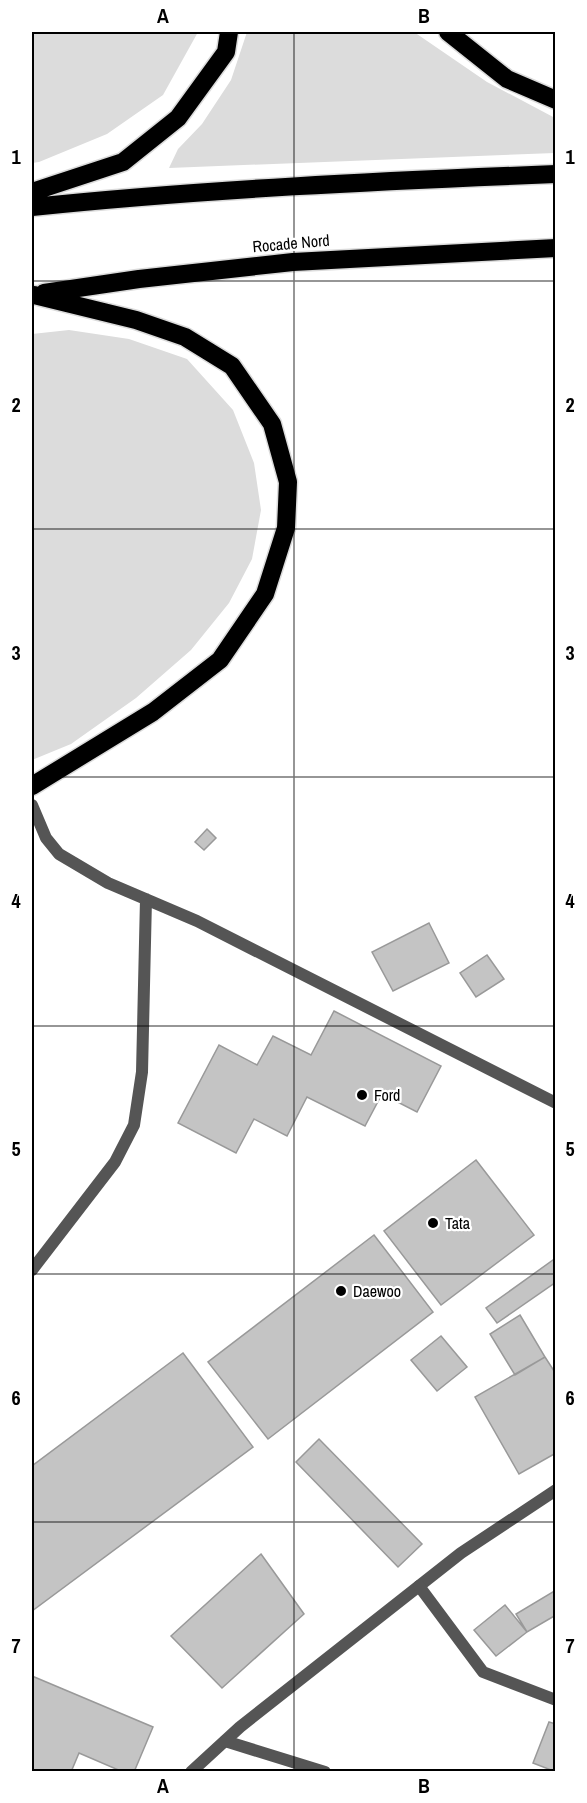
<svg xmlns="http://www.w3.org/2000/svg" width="587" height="1803" font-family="'Archivo Narrow',sans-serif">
<rect width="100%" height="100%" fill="#fff"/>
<!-- green -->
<path fill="#dcdcdc" d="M32,32H198L163,95L107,134L39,162L32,163Z
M247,32H414L487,82L555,118V153L169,168L178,149L202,124L231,80Z
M69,330L129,339L187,359L233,410L254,463L261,510L252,559L229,603L191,650L136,698L71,744L32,760V334Z"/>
<!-- building -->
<path fill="#c4c4c4" stroke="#999" stroke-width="1.5" d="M207,829L216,838L204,850L195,842Z
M429,923L449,963L393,991L372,952Z
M487,955L504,979L476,997L460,973Z
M334,1011L441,1066L417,1112L382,1094L365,1126L307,1097L287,1136L254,1119L236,1153L178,1123L219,1045L257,1065L273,1036L311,1055Z
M476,1160L534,1235L441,1305L384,1231Z
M374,1235L433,1312L268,1439L208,1362Z
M553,1260L556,1263V1282L497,1323L486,1308Z
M520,1315L545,1357L515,1375L490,1334Z
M441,1336L467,1367L437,1391L411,1360Z
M183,1353L253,1447L32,1611V1466Z
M545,1357L556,1374V1453L519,1474L475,1397Z
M319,1439L422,1544L398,1567L296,1462Z
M261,1554L304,1614L222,1688L171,1636Z
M556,1590V1615L527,1632L516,1614Z
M505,1605L527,1632L496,1656L474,1630Z
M32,1676L153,1727L134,1772H123L79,1753L71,1772H32Z
M549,1722L556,1724V1772L533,1763Z"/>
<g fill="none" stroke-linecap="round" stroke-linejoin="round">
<!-- highway casing -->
<g stroke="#dbdbdb" stroke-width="21">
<path id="highway" d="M448,32L507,79L556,100
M32,192L123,162L178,118L226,52L229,32
M32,207C206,189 381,181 556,174
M44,293L139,279L293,262L556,248
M32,786L153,712L220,660L265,594L286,528L288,482L272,424L232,366L185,337L136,320L34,295"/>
</g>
<!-- lane -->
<path stroke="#555" stroke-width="12" d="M32,805L46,838L59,854L108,883L197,921L556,1103
M32,1270L115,1162L134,1125L142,1072L146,899
M191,1772L240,1727L461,1553L556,1490"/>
<!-- street -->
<path stroke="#555" stroke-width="12" d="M419,1586L483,1672L556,1700
M225,1741L325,1772"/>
<!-- highway -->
<use href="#highway" stroke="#000" stroke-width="18"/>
</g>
<!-- grid -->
<path fill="none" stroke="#000" stroke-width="1.5" stroke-opacity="0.55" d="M294,32V1772M32,281H556M32,529H556M32,777H556M32,1026H556M32,1274H556M32,1522H556"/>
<!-- markers -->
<g fill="#000" stroke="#fff" stroke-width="2">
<circle cx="362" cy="1095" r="6"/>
<circle cx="433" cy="1223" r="6"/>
<circle cx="341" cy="1291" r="6"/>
</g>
<g text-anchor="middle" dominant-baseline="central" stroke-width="4.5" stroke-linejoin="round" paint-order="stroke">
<!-- street labels -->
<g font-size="16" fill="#000" stroke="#fff">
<text transform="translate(291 243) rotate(-5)">Rocade Nord</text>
</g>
<!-- poi labels -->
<g font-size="16" fill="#000" stroke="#fff" text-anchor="start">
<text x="374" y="1095">Ford</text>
<text x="445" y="1223">Tata</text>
<text x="353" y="1291">Daewoo</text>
</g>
</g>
<!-- border -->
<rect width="587" height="1803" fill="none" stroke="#ffffff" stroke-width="66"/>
<rect x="33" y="33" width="521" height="1737" fill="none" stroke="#000" stroke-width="2"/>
<g font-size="20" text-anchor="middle" font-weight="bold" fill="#000">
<text x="163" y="23">A</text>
<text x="424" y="23">B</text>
<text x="16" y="164">1</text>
<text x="570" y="164">1</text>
<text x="16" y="412">2</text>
<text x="570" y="412">2</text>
<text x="16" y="660">3</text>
<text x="570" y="660">3</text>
<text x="16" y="908">4</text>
<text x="570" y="908">4</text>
<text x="16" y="1156">5</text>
<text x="570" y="1156">5</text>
<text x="16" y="1405">6</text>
<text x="570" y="1405">6</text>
<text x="16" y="1653">7</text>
<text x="570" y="1653">7</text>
<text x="163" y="1793">A</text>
<text x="424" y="1793">B</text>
</g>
</svg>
